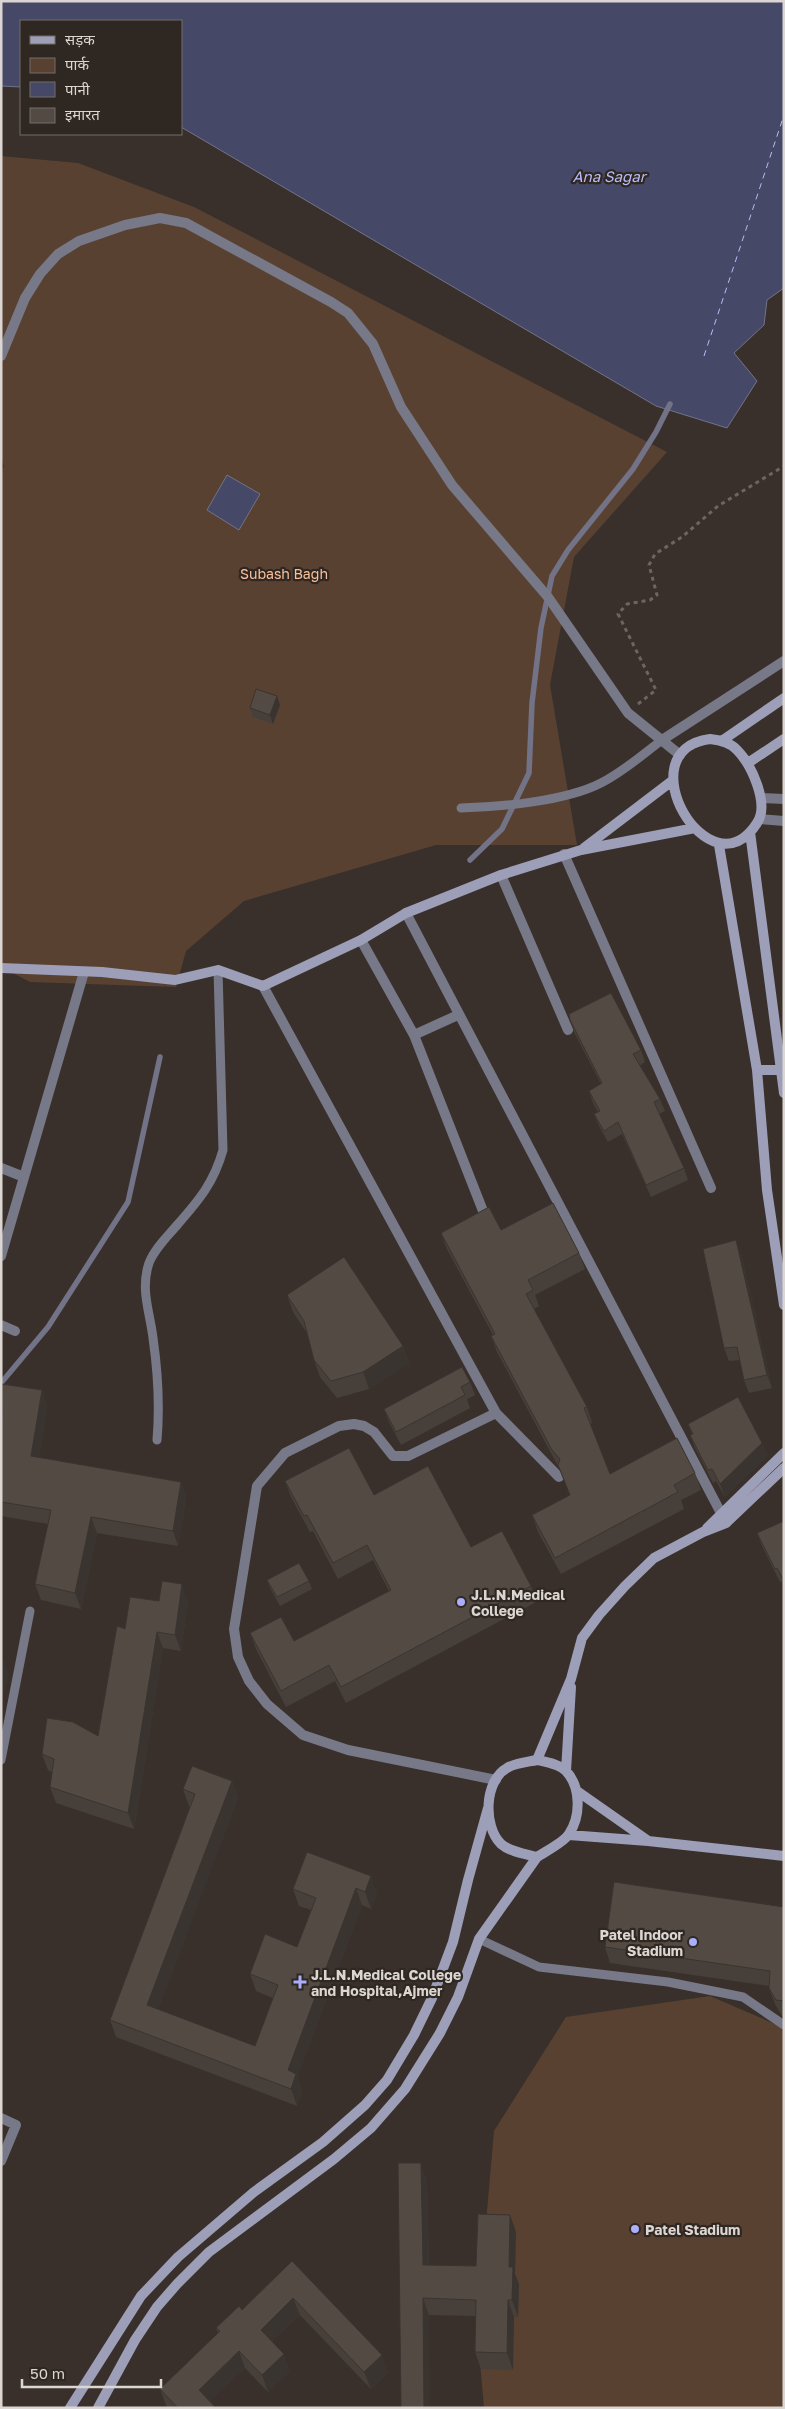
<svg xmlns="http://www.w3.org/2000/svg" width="785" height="2409" font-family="'Golos Text','Noto Sans Devanagari',sans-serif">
<rect width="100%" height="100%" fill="#39302b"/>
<!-- green -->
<path fill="#594132" d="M1,156L78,163L194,207L667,452L574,557L550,685L577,845H436L244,901L186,951L176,987L30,982L1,967V473L4,466L1,459Z
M710,1996L784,2028V2408H484L477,2326L494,2131L566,2017Z"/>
<!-- water -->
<path fill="#464868" stroke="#737388" d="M1,1H784V288L767,300L764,325L734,353L757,381L727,428L656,406L181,127V21H21V87L1,86Z
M227,475L260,494L239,530L207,510Z"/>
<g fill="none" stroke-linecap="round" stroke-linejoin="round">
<!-- stream -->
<path stroke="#737388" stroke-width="5.5" d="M470,860L502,829L529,773L532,703L541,628L552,576L568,550L633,469L656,432L670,404
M1,1383L48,1327L128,1202L160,1057"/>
<!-- ferry -->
<path stroke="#b8bcf8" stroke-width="1" stroke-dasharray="6 5" stroke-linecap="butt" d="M704,356L784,115"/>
<!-- path -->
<path stroke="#6d6560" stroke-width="3" stroke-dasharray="4 4" stroke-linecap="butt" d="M638,704L656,690L618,614L627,604L650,600L657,595L649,565L655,554L682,537L718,506L784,466"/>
<!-- lane -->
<path stroke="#777888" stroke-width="9" d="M461,808C501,807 566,801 601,783C623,772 642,755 662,740
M157,1440C160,1405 158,1373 153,1338C150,1312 140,1290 149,1263C155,1248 168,1236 178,1224C200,1199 214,1182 223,1150L218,970
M1,1760L30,1611
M479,1939L539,1967L668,1982L743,1997L784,2025"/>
<!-- street -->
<path stroke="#777888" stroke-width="10" d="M1,356L25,298L40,274L58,254L79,241L125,225L160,218L186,223L331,302L348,313L373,344L401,407L452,485L548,597L628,713L680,755
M662,740L784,661
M761,798L784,799
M760,819L784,821
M564,854L711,1188
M501,875L568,1030
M406,913L722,1515L728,1512
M361,940L414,1035L483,1211
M263,986L496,1413L559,1477
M414,1035L458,1015
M1,1168L24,1177
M1,1256L84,972
M1,1325L15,1331
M496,1780L348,1750L303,1735L267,1704L249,1681L238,1657L234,1629L257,1486L285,1453L339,1426L354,1424L364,1426L374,1432L393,1456H408L496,1413
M1,2118L16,2125L1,2161"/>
<!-- secondary -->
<path stroke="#9d9fb9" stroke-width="10" d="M710,739C720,740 730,742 737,750C751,764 770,804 757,823C710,897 624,750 710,739Z
M723,740L784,698
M748,763L784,739
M750,832L784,1093
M719,845L757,1070L767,1190L784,1305
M584,848L672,781
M1,968L102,972L175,980L218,970L263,986L361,940L406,913L501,875L581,850L695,828
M757,1070H782
M707,1528L784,1453
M537,1760L571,1679L582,1638L599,1615L625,1586L654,1558L703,1532L726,1523L784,1468
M537,1760C546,1762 559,1764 566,1771C581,1787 581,1816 569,1834C563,1843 546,1851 537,1857C526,1854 510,1852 501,1844C483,1826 484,1781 507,1768C515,1763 528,1762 537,1760Z
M566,1771L571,1687
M577,1791L647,1840
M569,1835L648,1841L784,1856
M70,2408L141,2296L178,2257L254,2192L323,2142L365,2105L387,2080L414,2035L432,1998L453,1942L468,1880L488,1808
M98,2408L135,2340L157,2307L177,2284L209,2252L334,2159L371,2128L405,2089L440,2033L458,1997L479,1939L537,1857"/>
</g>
<!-- wall -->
<path fill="#47403a" d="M277,696L280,705L273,724L253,717L250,708Z
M570,1020L641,1050L645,1062L640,1065L660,1099L665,1111L659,1114L684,1168L688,1180L651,1197L622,1134L608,1142L599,1126L594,1114L598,1112L593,1103L589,1091L601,1084L574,1032Z
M501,1230L579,1253L585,1269L535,1295L539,1306L534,1309L587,1407L592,1423L590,1424L610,1474L695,1473L701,1490L681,1500L684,1509L561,1574L538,1532L532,1515L570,1495L559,1468L497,1352L491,1336L493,1335L447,1249L441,1233Z
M741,1253L772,1388L749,1393L744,1380L740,1360L729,1361L724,1348Z
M287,1295L403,1346L409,1363L369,1389L337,1398L320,1377L314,1360L307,1333L293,1312Z
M470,1382L475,1395L467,1399L470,1408L401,1445L389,1422L384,1409Z
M1,1387L42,1390L47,1406L39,1458L181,1482L186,1497L178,1546L97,1533L81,1609L41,1600L35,1584L48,1524L1,1516Z
M688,1424L762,1443L767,1456L725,1497L716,1481L713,1483L695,1448L690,1435L692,1434Z
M285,1481L374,1495L471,1547L531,1586L536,1602L346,1703L335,1681L286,1707L256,1649L250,1633L294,1641L389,1591L373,1560L338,1579L313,1531L310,1532L291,1497Z
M784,1521V1585L782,1581L780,1582L762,1546L757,1533Z
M267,1580L309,1581L312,1589L280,1606L270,1588Z
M159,1601H188L181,1651L163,1648L134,1829L56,1803L50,1787L52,1772L48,1770L42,1754L98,1736L125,1629Z
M232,1781L238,1798L158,2009L255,2046L273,1998L256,1991L250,1974L297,1947L311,1910L299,1906L293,1889L307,1852L377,1893L371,1909L362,1905L297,2077L302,2091L297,2106L116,2037L110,2020L190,1807L189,1806L183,1789Z
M784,1907V2016H782L775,2004L769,1988V1986L610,1963L605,1947Z
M427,2180L429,2265L476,2266L510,2215L516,2232L515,2274L519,2284L518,2317H514L513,2370L481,2369L475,2352L476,2316L429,2315L401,2408Z
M292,2261L388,2372L371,2389L300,2315L272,2341L290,2371L268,2392L245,2368L210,2401L216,2408H168L166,2405L160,2389L218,2333L216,2328L242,2310Z"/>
<!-- shaded-wall -->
<path fill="#3a3430" d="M277,696L280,705L273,724L270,715Z
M736,1240L741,1253L772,1388L767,1375Z
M403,1346L409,1363L369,1389L363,1372Z
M42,1390L47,1406L37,1472L31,1456Z
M762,1443L767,1456L725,1497L720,1484Z
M181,1482L186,1497L178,1546L173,1531Z
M91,1517L97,1533L81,1609L75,1593Z
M182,1584L188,1601L181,1651L175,1635Z
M157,1632L163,1648L134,1829L128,1813Z
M3,1659L9,1675L1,1703V1665Z
M232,1781L238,1798L154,2022L147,2005Z
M371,1876L377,1893L371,1909L365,1892Z
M356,1888L362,1905L297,2077L302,2091L297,2106L291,2089L288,2070Z
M421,2163L427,2180L429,2282L423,2265Z
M510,2215L516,2232L515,2274L519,2284L518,2317L512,2300L509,2267Z
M293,2298L300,2315L267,2346L261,2330Z
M423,2298L429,2315L430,2408H424Z
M508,2300L514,2317L513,2370L507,2353Z
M239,2351L245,2368L205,2406L199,2390Z
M284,2354L290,2371L268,2392L262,2375Z
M382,2355L388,2372L371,2389L364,2372Z"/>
<!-- building -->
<path fill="#534a44" stroke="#3a3430" d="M256,689L277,696L270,715L250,708Z
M611,993L641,1050L633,1054L660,1099L654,1102L684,1168L646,1185L618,1122L604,1131L594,1114L600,1111L589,1091L602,1083L570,1020L569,1014Z
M553,1203L579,1253L528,1280L533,1290L526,1294L587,1407L584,1408L610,1474L677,1438L695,1473L674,1485L678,1492L555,1558L532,1515L570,1495L558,1465L560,1459L552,1450L491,1336L495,1334L441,1233L489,1207L501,1230Z
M736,1240L767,1375L744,1380L737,1347L724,1348L703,1249Z
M344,1257L403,1346L363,1372L331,1381L314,1360L304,1321L287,1295Z
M462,1367L470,1382L461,1387L465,1395L396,1432L384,1409Z
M2,1384L42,1390L31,1456L181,1482L173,1531L91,1517L75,1593L35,1584L51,1510L1,1502Z
M738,1397L762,1443L720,1484L712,1469L708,1470L690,1435L693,1434L688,1424Z
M349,1448L374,1495L428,1466L471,1547L502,1531L531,1586L341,1687L329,1665L281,1691L250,1633L281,1617L294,1641L391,1590L367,1545L333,1563L307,1515L304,1516L285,1481Z
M784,1521V1581L777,1568L775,1569L757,1533Z
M299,1563L309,1581L277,1597L267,1580Z
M162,1581L182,1584L175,1635L157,1632L128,1813L50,1787L54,1759L42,1754L47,1718L73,1722L98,1736L117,1626L125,1629L130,1597L159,1601Z
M192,1766L232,1781L147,2005L255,2046L278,1985L250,1974L265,1934L297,1947L316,1898L293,1889L307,1852L371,1876L365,1892L356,1888L288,2070L296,2074L291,2089L110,2020L195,1794L183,1789Z
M614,1882L784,1907V2001L776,2000L769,1988L770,1971L605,1947Z
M398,2163H421L423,2265L476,2266L478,2214L510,2215L509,2267H513L512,2300H508L507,2353L475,2352L476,2300L423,2298L424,2408H401Z
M292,2261L382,2355L364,2372L293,2298L261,2330L284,2354L262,2375L239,2351L199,2390L216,2408H178L160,2389L220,2331L216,2328L239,2306L242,2310Z"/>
<!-- markers -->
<g fill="#abaffb" stroke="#2f2721" stroke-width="2">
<circle cx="461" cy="1602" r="5"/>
<circle cx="693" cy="1942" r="5"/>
<path d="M297.5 1974.5h5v5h5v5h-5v5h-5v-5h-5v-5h5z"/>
<circle cx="635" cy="2229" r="5"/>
</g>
<g text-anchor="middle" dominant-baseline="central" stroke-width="4.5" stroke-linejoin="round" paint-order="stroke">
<!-- park labels -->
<g font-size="14" fill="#fabf9a" stroke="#2f2721">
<text x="284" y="573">Subash Bagh</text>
</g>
<!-- poi labels -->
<g font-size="14" font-weight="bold" fill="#dcd6d2" stroke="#2f2721" text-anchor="start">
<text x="471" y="1594">J.L.N.Medical<tspan x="471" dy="16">College</tspan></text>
<text x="683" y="1934" text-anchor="end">Patel Indoor<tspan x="683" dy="16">Stadium</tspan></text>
<text x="311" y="1974">J.L.N.Medical College<tspan x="311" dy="16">and Hospital,Ajmer</tspan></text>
<text x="645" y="2229">Patel Stadium</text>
</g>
<!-- water labels -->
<g font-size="15" font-style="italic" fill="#b8bcf8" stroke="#2f2721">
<text x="609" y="176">Ana Sagar</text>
</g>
</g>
<!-- border -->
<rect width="785" height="2409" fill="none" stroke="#dcd6d2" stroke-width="5"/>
<!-- legend -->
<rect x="20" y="20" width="162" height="115" fill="#2f2721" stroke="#746d68"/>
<rect x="30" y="36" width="25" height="8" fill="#9d9fb9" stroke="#746d68"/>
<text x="65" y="45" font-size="15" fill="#dcd6d2">सड़क</text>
<rect x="30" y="58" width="25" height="15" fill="#594132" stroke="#746d68"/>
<text x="65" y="70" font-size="15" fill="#dcd6d2">पार्क</text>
<rect x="30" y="82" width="25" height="15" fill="#464868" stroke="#746d68"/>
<text x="65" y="95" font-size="15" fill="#dcd6d2">पानी</text>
<rect x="30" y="108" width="25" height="15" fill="#534a44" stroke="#746d68"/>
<text x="65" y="120" font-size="15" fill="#dcd6d2">इमारत</text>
<!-- scale -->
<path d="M22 2379v8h139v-8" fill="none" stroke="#dcd6d2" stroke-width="2.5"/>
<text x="30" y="2379" font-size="15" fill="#dcd6d2" stroke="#2f2721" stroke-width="4" paint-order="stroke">50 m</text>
</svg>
